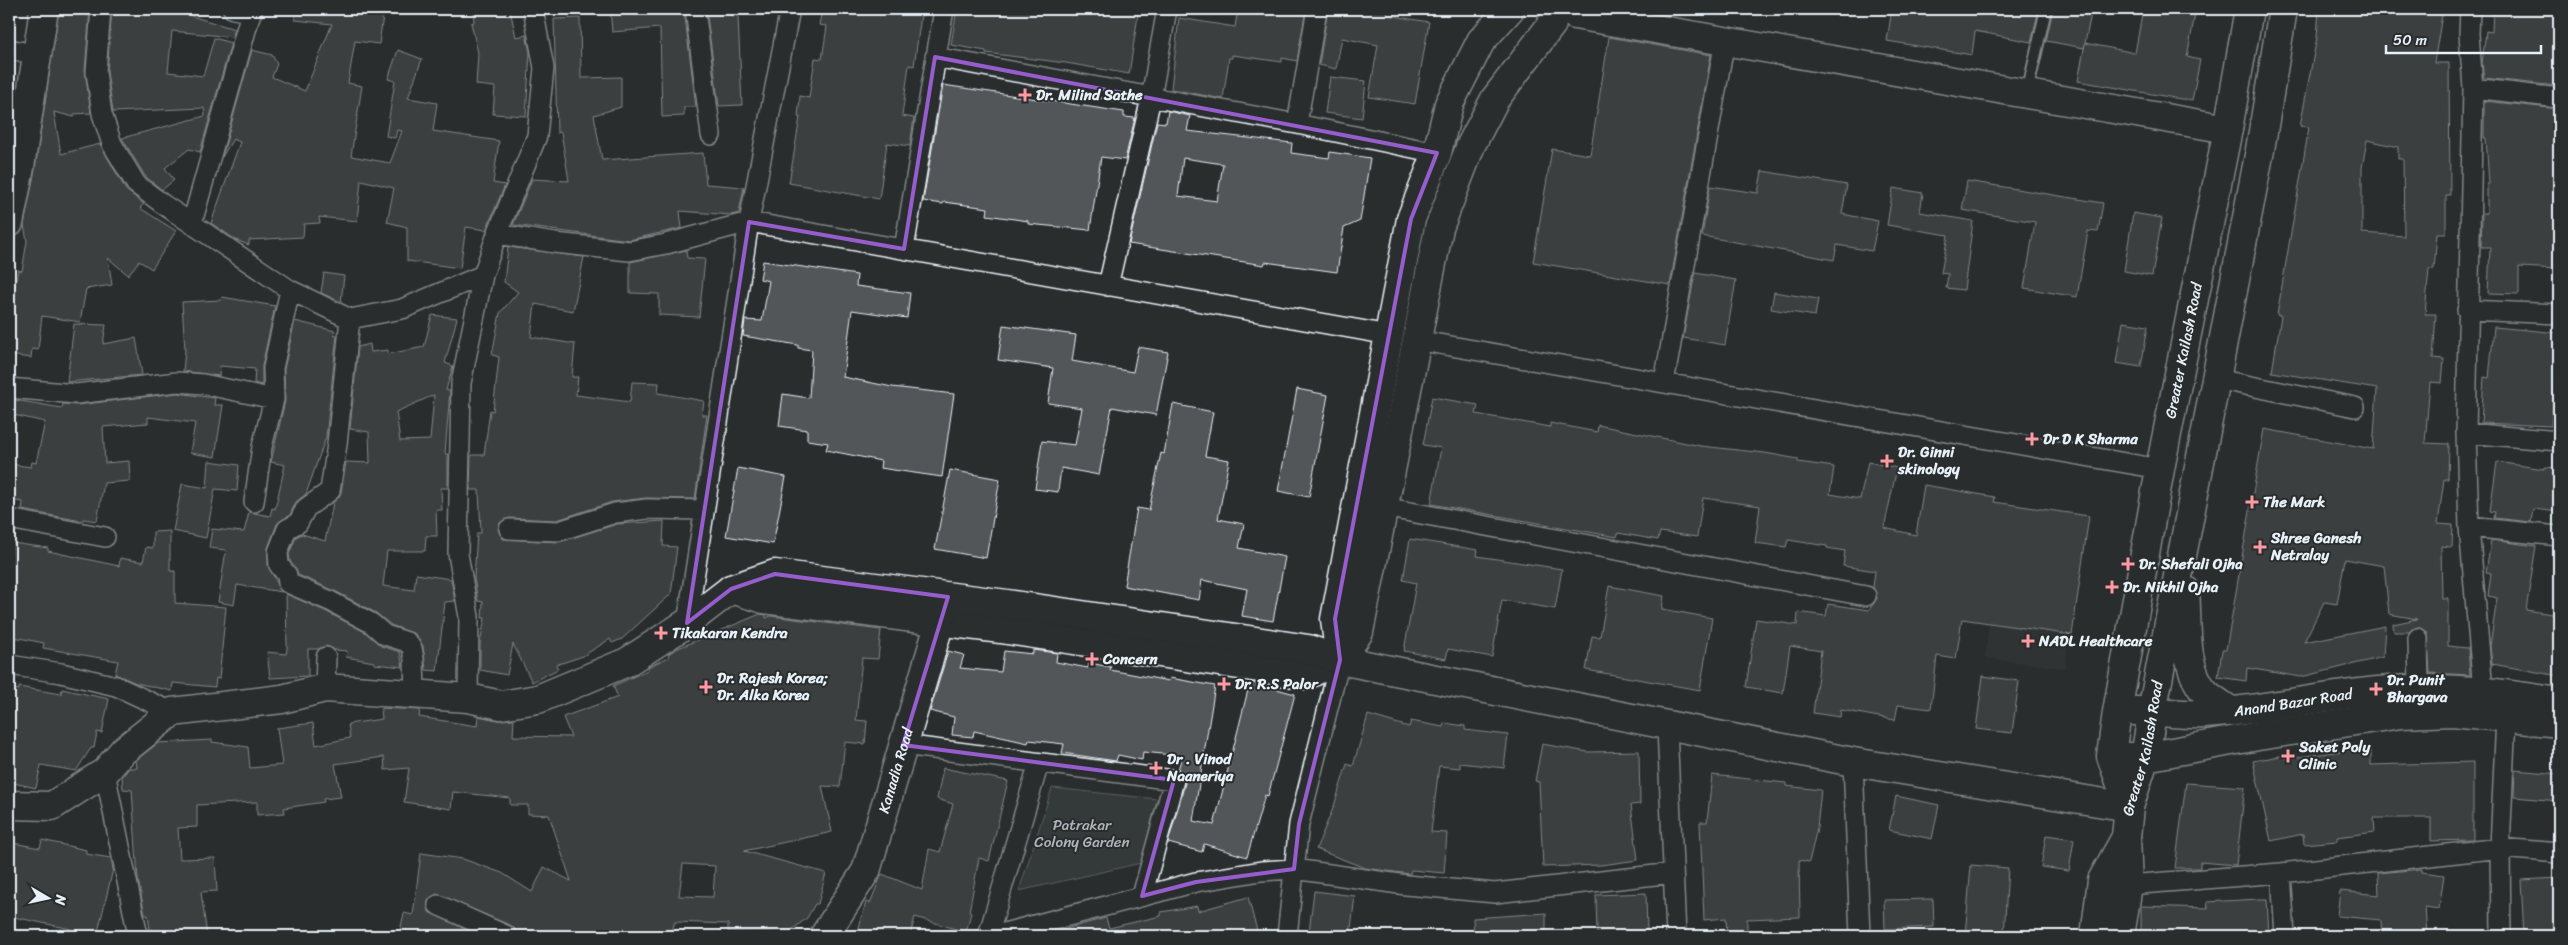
<svg xmlns="http://www.w3.org/2000/svg" width="2568" height="945" font-family="Sriracha,sans-serif">
<rect width="100%" height="100%" fill="#2a2d2e"/>
<filter id="ink" filterUnits="userSpaceOnUse"><feTurbulence type="fractalNoise" baseFrequency=".02" numOctaves="2"/><feDisplacementMap in="SourceGraphic" scale="10" xChannelSelector="R" yChannelSelector="G"/><feConvolveMatrix kernelMatrix="1 2 1 2 8 2 1 2 1" color-interpolation-filters="sRGB"/></filter>
<g filter="url(#ink)">
<!-- built -->
<path fill="#363a3b" d="M1989,623L2069,633L2065,668L1985,658Z"/>
<!-- green -->
<path fill="#424648" stroke="#959ca0" d="M1052,788L1157,799L1141,863L1019,891Z"/>
<!-- building -->
<path fill="#535759" stroke="#e8f1f8" fill-rule="evenodd" d="M59,9H90L85,71L91,113L74,114V117L54,112L61,154L100,144L126,190L144,204L140,208L176,231L152,269L139,261L128,275L108,258L112,285L86,289L80,322L42,316L38,350L32,349L31,358L9,355V314L18,270L22,271L27,241L24,225L35,169Z
M112,9H192L191,16L235,29L232,37L172,31L168,72L203,76L214,38L231,43L200,152L189,149L165,168L174,180L162,190L145,176L122,138L205,116L204,108L113,112L107,72Z
M296,9H384L379,44L355,41L348,83L362,86L351,156L390,163L402,131L397,130L395,138L386,136L395,81L388,79L398,50L422,59L408,98L437,103L433,131L499,141L493,183L505,185L486,230L466,227L460,268L407,261V227L387,222L394,188L361,180L357,221L319,217L320,223L304,224L303,237L249,240V245L236,240L211,223L240,142L233,139L222,157L252,50L272,55L277,64L272,77L305,91L332,24L295,20Z
M473,9H506V15L511,14L516,37L526,35L530,52L526,116L493,114L495,87L476,85L478,53L471,23L474,22Z
M610,9H684L696,107H684V116L662,117L660,28L612,32Z
M706,9H730L729,15L738,16L742,105L719,106Z
M822,9H922L914,66L909,65L902,116L914,118L910,146L887,143L879,199L789,183L800,117H798L800,96L809,98L815,58L822,59L827,26L819,25Z
M957,9H1139L1129,74L1066,63L986,53V51L951,45Z
M1238,9H1306L1297,61L1282,58V62L1232,55V58H1229L1223,99L1171,89L1179,18L1235,27Z
M1328,9H1388L1387,15L1429,22L1415,104L1369,97L1378,45L1342,38L1336,69L1319,65Z
M1892,9H2039L2031,42L1975,31L1972,55L1887,41Z
M2053,9H2092L2084,48L2046,41Z
M2143,9H2196L2187,57L2200,60L2192,101L2078,81L2085,43L2135,53Z
M2319,9H2443L2434,63H2449L2450,195H2446V234H2437L2434,269H2429L2425,314H2436L2433,358L2444,359L2442,383L2430,382L2425,443L2449,444L2448,479H2444L2438,524L2453,525L2452,547L2441,546L2442,598H2448V646L2468,648L2470,675L2430,673L2427,632L2418,627L2409,632H2394L2393,624L2417,619L2389,614L2384,566L2345,559L2337,604L2324,602L2304,642L2385,626L2383,657L2301,677L2247,668L2246,681L2218,677L2222,650H2226L2264,429L2373,449L2377,389L2272,372L2281,316L2277,315L2309,127L2300,126L2317,37ZM2367,140L2398,147V159H2403L2404,236L2362,233V168Z
M2493,9H2559V62L2556,86L2484,78L2482,63L2486,31L2492,32Z
M580,18L581,78L621,77V107L594,115L602,160L703,153L706,184L744,187L739,213L731,215L680,211L682,228L629,240L513,225L532,179L569,181L561,132L557,133L554,19Z
M1609,37L1711,55L1670,285L1533,262L1552,149L1590,155Z
M1330,77L1366,81L1362,118L1325,113Z
M943,85L1124,112V117L1135,118L1125,160L1101,157L1090,230L1028,224V221L987,215L988,208L944,202L943,204L923,201Z
M2484,101L2559,109V269L2519,267V294L2488,293L2490,247H2481L2482,213H2487V184H2489L2486,138H2484Z
M1168,111L1190,116L1187,131L1292,143L1291,153L1329,158L1330,152L1370,158L1360,221L1344,228L1337,272L1265,262L1264,265L1129,244L1157,122L1166,123ZM1183,158L1223,164L1217,201L1178,196Z
M1762,171L1847,185L1842,214L1878,221L1872,251L1837,245L1834,260L1702,236L1710,186L1758,193Z
M1967,181L2103,203L2098,232L2088,231L2077,297L2024,288L2035,222L1962,210Z
M1893,188L1923,193L1920,212L1973,221L1964,290L1946,288L1948,274L1941,273L1948,235L1887,225Z
M2133,213L2162,218L2152,276L2124,271Z
M508,247L584,257L573,311L535,304L531,337L575,344L572,377H578L576,395L630,402L632,382L659,383L658,393L704,401L702,415H707L695,499L646,498L612,502L557,520L509,518L500,523L498,529L503,539L559,542L617,524L664,521L663,546L677,547L671,594L622,639L612,643L610,639L583,656L556,665L558,669L532,682L513,644L507,675L480,670V643L485,618H482L483,602L478,601L474,578L477,533H481L479,490H470L471,455H484L490,410L493,411L499,357L492,355L500,313L518,292L504,282Z
M686,250L687,258L705,259L699,317L659,315V294L630,293V262Z
M763,261L857,275L856,286L910,293L907,318L852,310L843,377L892,387L954,394L942,477L880,468L881,461L826,450L828,443L807,440V430L779,426L783,394L809,398L812,350L798,348V345L743,336L745,320L762,321L769,281L760,279Z
M324,273L344,276L341,302L321,293Z
M1695,273L1736,280L1725,345L1683,338Z
M1774,292L1818,299L1815,316L1771,309Z
M222,297L275,306L262,366V385L254,383L255,369L220,366L219,376L183,371L185,350L182,302L221,300Z
M432,315L457,318L445,363L453,366L446,390L450,391L445,454H448V488H441L442,510H436L437,536H426L425,551H387L383,586L414,590L416,574L451,579L455,601L445,602L437,671L426,670L423,646L415,634L391,625L376,613L335,591L298,575L290,561L289,554L296,537L302,534L325,541L333,503L341,493L346,462L370,463L369,432L350,429L358,347L370,344L371,352L388,350V354L424,347ZM434,395L430,440L400,441L396,412Z
M295,321L335,331L334,336L337,335L326,437L306,494L296,502L290,515L277,524L268,548V566L282,592L237,585L234,605L218,602L226,550L209,548L212,529L244,532L249,512L270,516L272,508L275,509L285,465L271,462L285,401L284,369Z
M2123,322L2148,326L2141,367L2116,363Z
M74,324L106,325L103,344L136,338L142,375L67,382Z
M1003,325L1076,335L1072,361L1133,372L1138,347L1168,352L1156,415L1112,407L1099,475L1061,468L1058,492L1035,489L1042,441L1075,445L1082,408L1048,403L1053,368L998,360Z
M2494,327L2559,333L2551,426L2481,423L2484,377L2489,378Z
M1297,389L1328,395L1309,497L1278,491Z
M177,393L215,398L214,405H223L215,457L190,453L195,423L148,417V423L103,427L105,463L129,461L130,481L104,483L97,521L83,519L82,521L22,510L23,502L9,500V464L31,467L32,462L36,463L45,422L9,414V399L62,408L63,404L77,405Z
M1432,397L1478,405L1476,414L1550,427V423L1597,432L1598,425L1701,446L1765,453L1798,459V462L1834,467L1830,494L1860,499L1868,462L1897,468L1884,528L1916,535L1924,485L1995,497L1994,502L2089,516L2072,635L1962,619L1956,659L1937,656L1931,709L1898,705L1895,720L1841,710L1840,717L1813,713L1821,651L1790,646L1783,693L1746,687L1756,619L1797,625L1798,612L1826,616L1828,604L1869,610L1877,598L1873,587L1875,571L1843,566L1845,551L1827,548V546L1788,540L1786,547L1755,543L1760,506L1703,498L1697,537L1660,532L1658,540L1618,533L1617,537L1431,504L1441,448L1423,445Z
M1173,404L1213,412L1205,456L1229,460L1218,519L1244,524L1239,548L1285,557L1273,621L1242,616L1247,589L1202,580L1199,600L1124,586L1137,508L1149,510L1161,453L1164,454Z
M209,461L239,465L237,491L215,489L206,538L173,531L182,484L207,488Z
M2497,462L2544,469V467L2559,468V512L2533,509L2531,522L2494,518L2495,512L2490,511Z
M738,468L786,477L773,544L726,536Z
M950,470L1000,479L986,558L935,549Z
M170,531V571H175V603L226,607L219,679L216,678L215,687L173,683L172,691L136,683L115,674L118,661L43,648L44,643L9,636V566L12,543L48,548V551L119,566L120,558L143,562L146,547L153,548V532Z
M1410,539L1478,550L1477,556L1562,569L1555,609L1502,600L1492,657L1448,649L1446,659L1404,651L1416,583L1403,580Z
M2491,540L2536,546L2526,610L2559,615V676L2492,664L2490,646L2497,598L2488,596L2491,573L2486,572Z
M1609,586L1664,596L1662,609L1712,618L1700,690L1586,670L1592,636L1600,637Z
M286,594L325,611L365,632L381,646L400,652L403,667L374,664V662L346,657L347,651L335,650L326,646L318,649H308V676L270,678L267,652L286,654L287,648Z
M760,614L766,615V618L771,616L881,630L878,659L862,658L856,720L867,721L865,744L845,742L840,787L822,786L832,832L744,851L826,873L818,904H815L807,918L784,936H772V933L728,932V924L675,922L670,936H518L516,930L512,926L437,894L428,901L429,912L480,936H399L404,913L413,915L421,853L463,859L502,873L532,892L544,867L571,881L549,815L528,814V805H510V798L453,792L451,809L404,802L409,768L385,770L384,757L335,764L341,797L323,799L324,802L284,808L285,813L257,815V802L197,805V827L178,828L180,859L215,858L217,891L201,892L207,936H151L148,915H145L138,879L132,790L123,789L122,777L129,768H137L136,760L158,743L212,740V742L248,747L250,768L282,765L277,728L313,723L316,745L350,738L348,724L382,719L381,708L420,710L419,717L477,726L478,716L498,720L514,719L513,736L571,737L563,717L618,697L613,686L648,670V667L669,657L668,654L676,649ZM683,864L715,866L713,897L679,896Z
M1033,650L1057,653L1056,662L1088,668L1089,663L1111,667L1110,670L1169,681L1170,678L1215,686L1193,821L1214,825L1250,682L1295,694L1268,796L1265,795L1247,857L1204,844L1202,852L1168,843L1185,783V776L1178,770L1182,756L1143,752L1142,760L1118,755L1116,761L1062,753L1064,744L1029,740L1028,743L974,731L973,737L952,735L954,717L930,711L948,651L964,655L960,668L1001,672L1004,651L1033,654Z
M1983,676L2019,681L2012,733L1976,729Z
M19,687L61,694L62,689L109,699L102,733L97,732L94,748H91L76,771L41,765L36,788L9,782V688L19,690Z
M1368,715L1409,727L1411,721L1443,727L1444,723L1465,726V730L1508,735L1504,768L1460,763V768L1439,766L1431,832L1447,833L1444,873L1411,870L1410,874L1365,868L1316,849L1334,806L1347,764L1353,766Z
M1542,744L1588,752L1639,751L1640,804L1631,805L1638,860L1601,865L1543,867L1539,782L1535,781Z
M2349,750H2371V765L2473,762V840L2431,841V818H2374L2375,832L2337,837V841L2304,844L2303,834L2271,841L2253,761L2285,755V759Z
M943,768L1008,781L989,861L979,858L969,912L971,913L966,932L915,917L910,936H878L858,931L866,902L870,903L882,874L922,890L929,849L940,852L953,804L937,799Z
M2515,770L2559,774V801L2514,797Z
M1712,775L1786,783V786L1821,790L1817,828L1809,862L1799,860L1800,917L1747,919V936H1727L1726,918L1704,920L1700,822H1707Z
M2186,783L2245,787L2236,865L2200,862V868H2175Z
M1896,796L1939,805L1932,839L1889,830Z
M2046,835L2074,839L2069,871L2041,867Z
M42,840L86,850V854L111,858L113,869L97,936H70L71,929L9,916V870L13,843L40,848Z
M1971,865L2008,868L2004,936H1965Z
M2422,869V872L2444,875L2439,909L2425,907L2427,936H2382L2381,920L2337,916L2340,891L2379,895L2378,873Z
M2559,878V936H2524L2521,880Z
M1314,891L1355,896L1350,936L1309,932Z
M1646,893L1647,933L1597,934L1596,895Z
M1248,897L1257,931L1237,936H1040L1106,918L1109,928L1161,916V912L1197,906L1198,911Z
M1933,899L1934,927L1885,929L1884,900Z
M2259,899H2267L2269,936H2141V906L2208,908L2207,902Z
M1546,913V936H1474L1473,918Z"/>
<g fill="none" stroke-linecap="round" stroke-linejoin="round">
<!-- lane casing -->
<g stroke="#e8f1f8" stroke-width="14">
<path id="lane" d="M2027,93L2046,9"/>
</g>
<!-- street casing -->
<g stroke="#e8f1f8" stroke-width="22">
<path id="street" d="M101,9L96,72L102,114L112,144L136,184L164,205L290,290L350,319L402,309L483,275
M233,9L252,12
M695,9L711,135
M2470,9L2469,34L2473,88L2466,433L2469,527L2483,691
M9,49L38,55
M935,57L1297,124L1437,153
M2473,88L2559,98
M1297,124L1317,9
M192,223L252,9
M497,234L555,243L629,251L666,244L749,222L1389,335
M904,249L944,9
M1108,286L1151,98L1167,9
M2467,310L2559,314
M350,319L337,444L330,491L306,508L298,523L287,529L278,552L279,565L287,575L288,583L330,601L371,623L385,635L407,642L412,648L414,659L415,693
M1416,340L2160,469
M2216,379L2355,407
M1664,383L1725,40
M9,388L76,394L177,382L203,384L274,399
M2466,433L2559,441
M254,502L262,447L274,399L273,368L290,290
M1383,507L1866,596
M9,519L105,537
M2469,527L2559,536
M509,529L559,531L615,513L647,509L704,510
M687,623L749,222L790,9
M2418,638L2419,689
M9,665L61,673L116,686L172,712
M325,688L326,657
M468,698L469,617L458,554L461,383L483,275L497,234L537,136L544,68L533,9
M1667,727L1676,936
M903,745L1174,780L1142,896
M1853,762L1860,936
M105,772L138,936
M2281,873L2285,936
M2128,885L2281,873L2500,848L2559,853
M438,905L507,936
M988,936L1039,763
M993,936L1196,882L1261,871L1294,869L1406,885L1495,893L1673,873
M1287,936L1299,824L1340,660
M2501,936L2500,848L2506,717"/>
</g>
<!-- secondary casing -->
<g stroke="#e8f1f8" stroke-width="31">
<g id="secondary">
<path d="M1575,15L2228,129"/>
<path d="M9,223L20,167L44,9"/>
<path d="M731,589L764,599L1001,629L1306,675L1340,660L1359,632L1439,228L1471,145L1495,99L1552,24"/>
<path d="M2185,590C2188,622 2182,670 2207,694C2215,701 2224,706 2232,712"/>
<path d="M1340,660L1335,619L1411,219L1437,153L1449,104L1481,41L1510,9"/>
<path id="s1" d="M2133,711C2157,710 2182,716 2205,714C2277,709 2347,689 2420,689C2467,688 2513,695 2559,702"/>
<path d="M2128,757H2145L2258,736L2401,714L2453,712L2559,723"/>
<path d="M9,805L52,806L105,772L123,751L172,712L282,699L325,688L468,698L501,705L538,699L627,662L687,623L731,589L775,574L1007,604L1308,649L1340,660L1853,762L2129,807"/>
<path id="s2" d="M2129,807L2111,756L2117,712L2160,469L2228,129L2249,9"/>
<path id="s3" d="M824,936L866,871L945,605"/>
<path d="M2095,936L2102,880L2126,837"/>
<path id="s4" d="M2120,936L2128,885L2126,837L2129,807L2145,757L2155,696L2260,150L2283,9"/>
</g>
</g>
<!-- lane -->
<use href="#lane" stroke="#2a2d2e" stroke-width="10"/>
<!-- street -->
<use href="#street" stroke="#2a2d2e" stroke-width="19"/>
<!-- secondary -->
<use href="#secondary" stroke="#2a2d2e" stroke-width="28"/>
</g>
</g>
<!-- marked area -->
<path d="M0 0H2568V945H0ZM935,57L1437,153L1411,219L1335,619L1340,660L1299,824L1294,869L1196,882L1142,896L1174,780L903,745L948,597L775,574L731,589L687,623L749,222L904,249Z" fill="#2a2d2e" fill-opacity=".55" fill-rule="evenodd"/>
<path fill="none" stroke="#965dcd" stroke-width="4" stroke-linejoin="round" d="M935,57L1437,153L1411,219L1335,619L1340,660L1299,824L1294,869L1196,882L1142,896L1174,780L903,745L948,597L775,574L731,589L687,623L749,222L904,249Z"/>
<!-- markers -->
<g fill="#ff9aa2" stroke="#2a2d2e" stroke-width="2">
<path d="M1022.5 87.5h5v5h5v5h-5v5h-5v-5h-5v-5h5z"/>
<path d="M2029.5 431.5h5v5h5v5h-5v5h-5v-5h-5v-5h5z"/>
<path d="M1884.5 453.5h5v5h5v5h-5v5h-5v-5h-5v-5h5z"/>
<path d="M2249.5 494.5h5v5h5v5h-5v5h-5v-5h-5v-5h5z"/>
<path d="M2257.5 539.5h5v5h5v5h-5v5h-5v-5h-5v-5h5z"/>
<path d="M2125.5 556.5h5v5h5v5h-5v5h-5v-5h-5v-5h5z"/>
<path d="M2109.5 579.5h5v5h5v5h-5v5h-5v-5h-5v-5h5z"/>
<path d="M658.5 625.5h5v5h5v5h-5v5h-5v-5h-5v-5h5z"/>
<path d="M2025.5 633.5h5v5h5v5h-5v5h-5v-5h-5v-5h5z"/>
<path d="M1089.5 651.5h5v5h5v5h-5v5h-5v-5h-5v-5h5z"/>
<path d="M1221.5 676.5h5v5h5v5h-5v5h-5v-5h-5v-5h5z"/>
<path d="M703.5 679.5h5v5h5v5h-5v5h-5v-5h-5v-5h5z"/>
<path d="M2373.5 681.5h5v5h5v5h-5v5h-5v-5h-5v-5h5z"/>
<path d="M2285.5 748.5h5v5h5v5h-5v5h-5v-5h-5v-5h5z"/>
<path d="M1153.5 760.5h5v5h5v5h-5v5h-5v-5h-5v-5h5z"/>
</g>
<g text-anchor="middle" dominant-baseline="central" stroke-width="4" stroke-linejoin="round" paint-order="stroke">
<!-- poi labels -->
<g font-size="15" font-weight="bold" fill="#e8f1f8" stroke="#2a2d2e" text-anchor="start">
<text x="1036" y="95">Dr. Milind Sathe</text>
<text x="2043" y="439">Dr D K Sharma</text>
<text x="1898" y="452">Dr. Ginni<tspan x="1898" dy="17">skinology</tspan></text>
<text x="2263" y="502">The Mark</text>
<text x="2271" y="538">Shree Ganesh<tspan x="2271" dy="17">Netralay</tspan></text>
<text x="2139" y="564">Dr. Shefali Ojha</text>
<text x="2123" y="587">Dr. Nikhil Ojha</text>
<text x="672" y="633">Tikakaran Kendra</text>
<text x="2039" y="641">NADL Healthcare</text>
<text x="1103" y="659">Concern</text>
<text x="717" y="678">Dr. Rajesh Korea;<tspan x="717" dy="17">Dr. Alka Korea</tspan></text>
<text x="2387" y="680">Dr. Punit<tspan x="2387" dy="17">Bhargava</tspan></text>
<text x="1235" y="684">Dr. R.S Palor</text>
<text x="2299" y="747">Saket Poly<tspan x="2299" dy="17">Clinic</tspan></text>
<text x="1167" y="759">Dr . Vinod<tspan x="1167" dy="17">Naaneriya</tspan></text>
</g>
<!-- street labels -->
<g font-size="15" fill="#e8f1f8" stroke="#2a2d2e">
<text stroke="none"><textPath href="#s2" startOffset="466">Greater Kailash Road</textPath></text>
<text stroke="none"><textPath href="#s1" startOffset="161">Anand Bazar Road</textPath></text>
<text stroke="none"><textPath href="#s4" startOffset="190">Greater Kailash Road</textPath></text>
<text stroke="none"><textPath href="#s3" startOffset="182">Kanadia Road</textPath></text>
</g>
<!-- park labels -->
<g font-size="15" fill="#aeb5ba" stroke="#2a2d2e">
<text x="1082" y="825">Patrakar<tspan x="1082" dy="17">Colony Garden</tspan></text>
</g>
</g>
<!-- margin -->
<rect width="2568" height="945" fill="none" stroke="#2a2d2e" stroke-width="30"/>
<rect x="15" y="15" width="2538" height="915" fill="none" stroke="#e8f1f8" stroke-width="2" filter="url(#ink)"/>
<!-- north arrow -->
<g transform="translate(48 898) rotate(99)" stroke="#2a2d2e" stroke-width="4" paint-order="stroke">
<path d="M0-4L9 19L0 12L-9 19Z" fill="#e8f1f8"/>
<text y="-8" font-size="14" font-weight="bold" text-anchor="middle" fill="#e8f1f8">N</text>
</g>
<!-- scale -->
<path d="M2386 45v8h155v-8" fill="none" stroke="#e8f1f8" stroke-width="2.5"/>
<text x="2393" y="45" font-size="15" fill="#e8f1f8" stroke="#2a2d2e" stroke-width="4" paint-order="stroke">50 m</text>
</svg>
